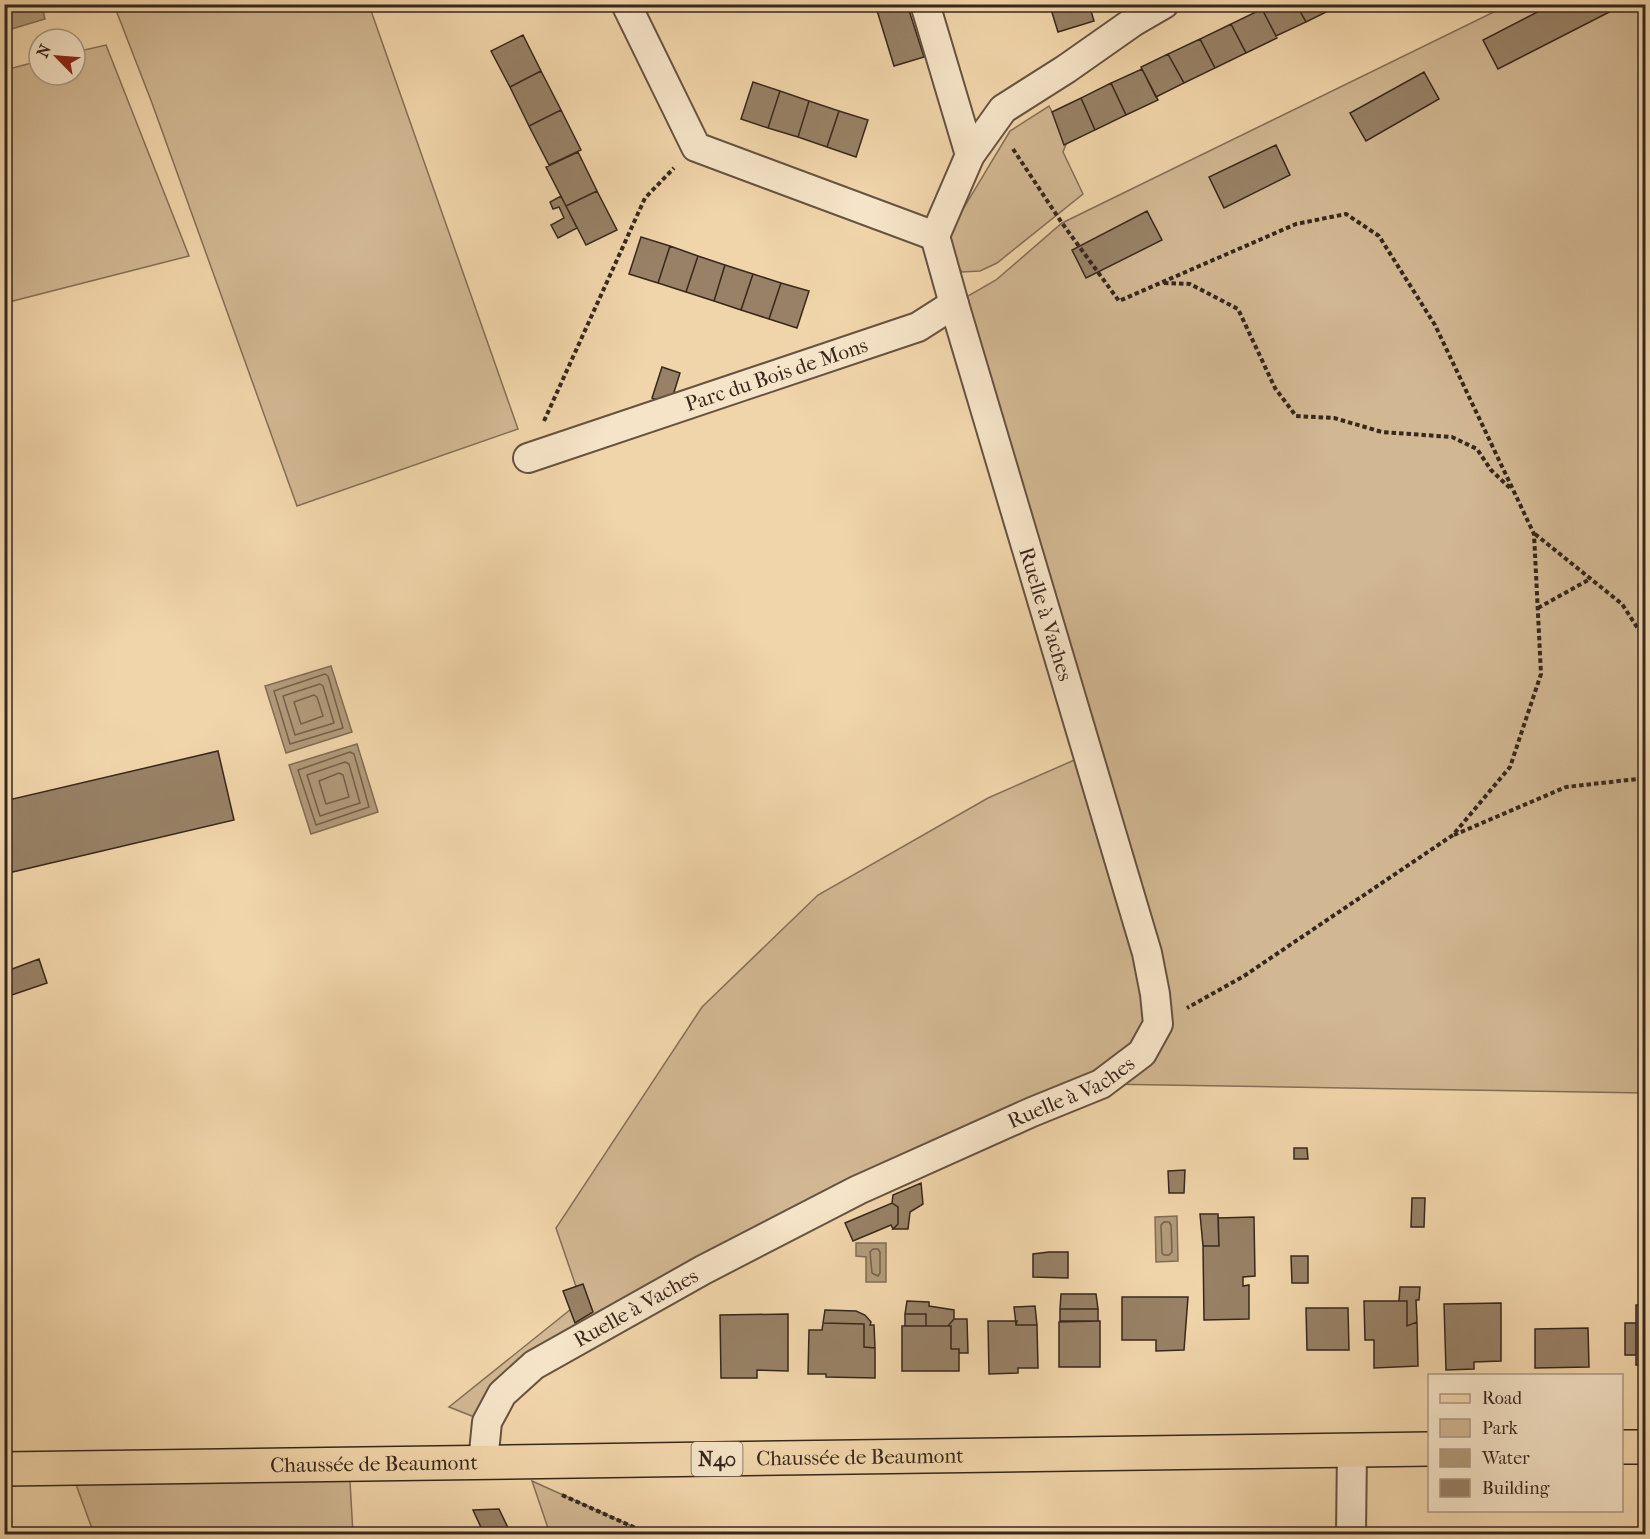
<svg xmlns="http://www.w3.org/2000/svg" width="1650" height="1539" font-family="'IM FELL French Canon',serif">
<rect width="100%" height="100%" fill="#f1d5aa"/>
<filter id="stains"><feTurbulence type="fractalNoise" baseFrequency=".00333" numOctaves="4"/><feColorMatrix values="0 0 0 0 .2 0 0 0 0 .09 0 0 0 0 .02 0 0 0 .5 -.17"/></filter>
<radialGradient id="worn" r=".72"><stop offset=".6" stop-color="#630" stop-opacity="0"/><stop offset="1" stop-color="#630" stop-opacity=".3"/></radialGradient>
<!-- green -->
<path fill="#d1b792" stroke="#846f57" stroke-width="1.5" d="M114,5H369L518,429L297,506L152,103Z
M1501,5H1645V1093L1101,1084L534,1365L487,1422L449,1407L581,1301L556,1228L702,1007L818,895L988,798L1088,754L954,304L996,280L1062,223L1500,9Z
M106,45L189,256L5,303V70L39,61V75H75V52Z
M1049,106L1067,142L1063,152L1083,194L997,263L980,271L962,272L956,264L949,237L960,214L1010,131Z
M349,1464L353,1534H94L70,1468Z
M532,1481L645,1532L649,1534H550Z"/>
<!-- water -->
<path fill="#b29a7a" stroke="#816c54" stroke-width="1.5" d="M5,4L42,5L45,19L5,31Z
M331,666L352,732L286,753L265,686Z
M357,744L378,812L311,834L289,765Z
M1177,1216L1178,1261L1156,1262L1155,1217Z
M856,1243H886V1282H866V1257L856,1256Z"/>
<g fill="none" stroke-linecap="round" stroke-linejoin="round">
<!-- shore -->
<path stroke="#74604b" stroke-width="1.5" d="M325,674L328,676L343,728L290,744L274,691Z
M320,684L323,686L334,723L295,735L283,696Z
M314,695L317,697L323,716L301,724L294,702Z
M350,752L354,754L369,807L316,825L298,770Z
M345,762L349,764L360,803L320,816L307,775Z
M339,773L343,775L349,797L326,804L319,781Z
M1164,1222H1169L1171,1225L1172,1252L1169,1255H1164L1162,1253L1161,1225Z
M873,1249H878L880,1252V1273L878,1276L872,1273L870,1252Z"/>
</g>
<!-- building -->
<path fill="#988166" stroke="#37271c" stroke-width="1.5" d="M875,4H907L924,57L894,66Z
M1054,4H1089L1094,21L1058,32L1050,6Z
M1265,4H1296L1306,22L1276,36L1261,7Z
M1296,4H1335L1336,7L1306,22Z
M1553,4L1623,5L1498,69L1483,40Z
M1262,9L1277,38L1246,53L1231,24Z
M1231,24L1246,53L1215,68L1200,39Z
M523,35L541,71L510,87L491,51Z
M1200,39L1215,68L1184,83L1168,54Z
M1168,54L1184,83L1156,97L1141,67Z
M1142,69L1158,100L1126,115L1111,83Z
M541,71L561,110L529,126L510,87Z
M1424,72L1439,99L1366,141L1350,113Z
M753,82L780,91L768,128L741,119Z
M1111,83L1126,115L1095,130L1081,98Z
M780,91L809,101L798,137L768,128Z
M1081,98L1095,130L1064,145L1052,112Z
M809,101L839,111L827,147L798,137Z
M561,110L581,150L549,165L529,126Z
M839,111L868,120L856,157L827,147Z
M1276,145L1290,175L1224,208L1209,177Z
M578,152L597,191L566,206L546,167Z
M597,191L617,230L586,245L566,206Z
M561,196L577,228L558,238L551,225L564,218L559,207L553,209L550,202Z
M1147,211L1162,240L1086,278L1072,250Z
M641,237L670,246L658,283L629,274Z
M670,246L698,256L686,292L658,283Z
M698,256L725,265L714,301L686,292Z
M725,265L753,274L741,310L714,301Z
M753,274L781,283L769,319L741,310Z
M781,283L809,291L797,328L769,319Z
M662,367L680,373L670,405L652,398Z
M218,751L234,820L4,874V801Z
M39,959L47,983L6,997L4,972Z
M1294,1148H1307L1308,1159H1294Z
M1185,1170L1184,1193H1169L1168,1171Z
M921,1183L923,1204L910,1212L908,1229H893L898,1224V1207L892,1203L893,1195Z
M1412,1198H1425L1424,1227H1411Z
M892,1203L898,1207V1224L893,1229L891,1225L853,1241L845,1223Z
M1200,1214H1218L1219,1246H1203Z
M1254,1217L1255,1276L1243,1277V1286L1249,1285V1319L1204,1320L1203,1246H1219L1218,1218Z
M1049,1252H1068V1278L1033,1277V1254Z
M1291,1256H1308V1283H1292Z
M583,1284L593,1312L575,1323L563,1291Z
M1400,1287H1420L1419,1300H1416L1417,1322L1407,1326V1301H1399Z
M1061,1294H1096L1098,1309H1060Z
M1122,1297H1188L1184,1350L1156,1351V1340H1122Z
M907,1301L929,1302V1306L954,1310V1319L948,1326H926V1314H905Z
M1364,1301H1407V1326L1417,1322L1418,1366L1374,1368V1340H1365Z
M1501,1303V1361L1474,1362V1369L1446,1370L1444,1304Z
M1636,1305H1646V1365H1636Z
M1035,1306L1037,1325H1016L1014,1307Z
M1306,1308H1348L1349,1350H1307Z
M1060,1309H1098V1321H1060Z
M825,1310L856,1311L865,1315L871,1322L870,1325H874L875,1348L864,1347V1324L823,1323Z
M788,1314V1371L757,1370V1378H721L720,1315Z
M905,1314H926V1326H905Z
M954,1319H967L968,1353H959V1349H951V1326H948Z
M988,1321H1017L1016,1325H1037L1038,1368H1018V1373L989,1374Z
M1098,1321H1100V1367H1059V1322Z
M823,1323L864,1324V1347L875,1348V1378L826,1377V1374H808L809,1330H822Z
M1625,1323H1636V1355H1625Z
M902,1326H951V1349H959V1371H902Z
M1588,1328L1589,1367L1535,1368V1329Z
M499,1509L511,1534H484L473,1510Z"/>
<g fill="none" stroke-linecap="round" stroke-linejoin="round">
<!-- street casing -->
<g stroke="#665240" stroke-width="32">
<g id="street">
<path d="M626,4L696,147L935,236"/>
<path d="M970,155L1003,109L1066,69L1133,22L1164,4"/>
<path id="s1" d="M528,458L918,327L954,304"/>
<path id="s2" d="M483,1462L487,1422L502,1394L534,1365L703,1270L858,1190L1032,1112L1101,1084L1142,1053L1158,1024L1155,994L1147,953L954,304L935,236L970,155L925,4"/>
<path d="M1351,1534L1352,1450"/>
</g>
</g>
<!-- primary casing -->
<g stroke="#37271c" stroke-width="36">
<g id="primary">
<path d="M1622,1447H1646"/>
<path id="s3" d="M4,1469L1430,1449"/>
</g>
</g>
<!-- path -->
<path stroke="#37271c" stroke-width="4" stroke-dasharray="4.5 3" stroke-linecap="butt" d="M1013,149L1062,223L1119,301L1296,224L1346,214L1379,236L1435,325L1534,534L1541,674L1510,767L1453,835L1244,976L1187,1008
M1164,283L1190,284L1238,309L1275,388L1296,416L1334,418L1382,432L1452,437L1477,449L1491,470L1512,490
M544,421L645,198L674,168
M1535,534L1622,604L1646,641
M1538,608L1590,579
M1454,835L1566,787L1646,778
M562,1495L649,1534"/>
<!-- street -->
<use href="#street" stroke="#f6e4c8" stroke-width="28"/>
<!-- primary -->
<use href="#primary" stroke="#f1d5aa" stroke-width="33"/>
</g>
<g text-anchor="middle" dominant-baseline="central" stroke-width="6" stroke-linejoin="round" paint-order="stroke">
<!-- shield labels -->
<rect fill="#f6e4c8" stroke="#706050" stroke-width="1.5" x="691.5" y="1442" width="51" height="34" rx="4.5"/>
<g font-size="20" font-weight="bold" fill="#37271c">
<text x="717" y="1459">N40</text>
</g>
<!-- street labels -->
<g font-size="21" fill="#37271c" stroke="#f6e4c8">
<text stroke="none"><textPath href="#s1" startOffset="262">Parc du Bois de Mons</textPath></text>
<text transform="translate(1046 614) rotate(73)">Ruelle à Vaches</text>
<text stroke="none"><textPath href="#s2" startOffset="718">Ruelle à Vaches</textPath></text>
<text stroke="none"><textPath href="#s2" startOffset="232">Ruelle à Vaches</textPath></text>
<text stroke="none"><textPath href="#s3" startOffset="856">Chaussée de Beaumont</textPath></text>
<text stroke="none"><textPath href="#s3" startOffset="370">Chaussée de Beaumont</textPath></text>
</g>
</g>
<!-- margin -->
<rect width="1650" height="1539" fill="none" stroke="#f1d5aa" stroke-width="24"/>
<rect x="6" y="6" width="1638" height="1527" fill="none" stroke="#37271c" stroke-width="3"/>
<rect x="12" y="12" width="1626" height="1515" fill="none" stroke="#37271c" stroke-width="1.5"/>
<!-- legend -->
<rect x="1428" y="1374" width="195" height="138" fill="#f6e4c8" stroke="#aa9883" stroke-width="1.5"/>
<rect x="1440" y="1394" width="30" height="9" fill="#f1d5aa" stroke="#aa9883" stroke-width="1.5"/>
<text x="1482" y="1404" font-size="18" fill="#37271c">Road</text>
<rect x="1440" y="1419" width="30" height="18" fill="#d1b792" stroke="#aa9883" stroke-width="1.5"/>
<text x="1482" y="1434" font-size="18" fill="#37271c">Park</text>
<rect x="1440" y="1449" width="30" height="18" fill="#b29a7a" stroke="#aa9883" stroke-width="1.5"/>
<text x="1482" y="1464" font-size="18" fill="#37271c">Water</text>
<rect x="1440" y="1479" width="30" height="18" fill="#988166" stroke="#aa9883" stroke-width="1.5"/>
<text x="1482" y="1494" font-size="18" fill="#37271c">Building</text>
<!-- north arrow -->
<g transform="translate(57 57) rotate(295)"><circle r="28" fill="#f6e4c8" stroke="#aa9883" stroke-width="1.5"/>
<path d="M0-4.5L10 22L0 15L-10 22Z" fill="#8f2418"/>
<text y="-9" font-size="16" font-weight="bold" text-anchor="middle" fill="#37271c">N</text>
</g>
<rect width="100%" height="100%" filter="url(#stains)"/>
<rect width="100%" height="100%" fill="url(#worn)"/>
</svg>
